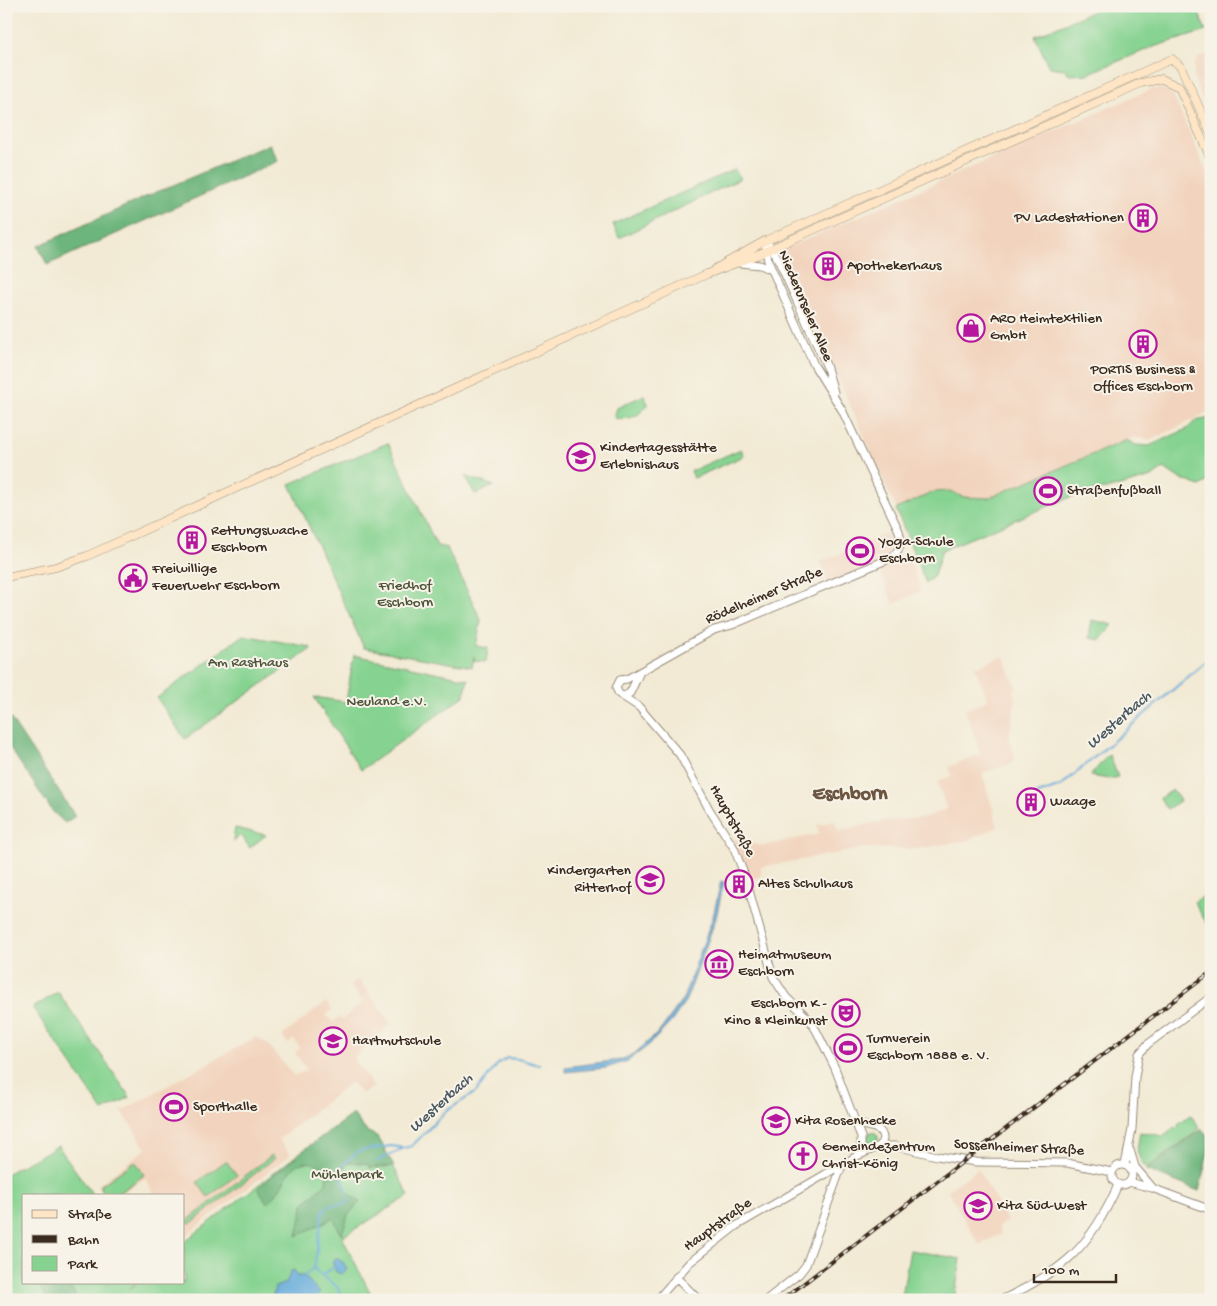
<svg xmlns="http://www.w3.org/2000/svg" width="1217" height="1306" font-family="'Gochi Hand',sans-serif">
<rect width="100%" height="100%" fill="#f7f3e8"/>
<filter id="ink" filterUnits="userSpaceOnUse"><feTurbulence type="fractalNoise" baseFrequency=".02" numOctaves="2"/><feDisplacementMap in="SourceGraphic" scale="10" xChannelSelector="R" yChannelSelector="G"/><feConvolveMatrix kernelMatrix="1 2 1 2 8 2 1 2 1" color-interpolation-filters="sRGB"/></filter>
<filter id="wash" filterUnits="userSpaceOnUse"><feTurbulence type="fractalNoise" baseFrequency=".0096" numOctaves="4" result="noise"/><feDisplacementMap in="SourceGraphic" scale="20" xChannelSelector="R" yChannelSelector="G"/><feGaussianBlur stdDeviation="1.12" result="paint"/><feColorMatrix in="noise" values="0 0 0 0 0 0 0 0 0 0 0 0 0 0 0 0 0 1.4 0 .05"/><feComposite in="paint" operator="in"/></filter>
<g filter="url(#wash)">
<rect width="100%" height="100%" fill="#f2ead4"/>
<!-- built -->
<path fill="#f2d4be" d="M1211,53V117L1194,79V66L1199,57Z
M1152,89H1164L1173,95L1211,182V409L1201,416L1151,440L1135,437L988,498L963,497L950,491L935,492L896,509L785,257L786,248Z
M887,533L900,563L909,559L921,591L893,604L879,569L830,588L820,562Z
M1003,656L1017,688L1013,690L1016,697L1009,737L1015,757L1011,764L982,773L998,827L968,840L916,849L866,848L761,867V877L749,880L732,839L763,846L819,834L817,825L835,821L838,831L883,821L923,818L947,809L937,782L952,775L949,767L981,754L965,710L988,700L975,667Z
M359,980L391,1024L353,1058L374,1087L361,1094L351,1082L279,1139L290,1155L184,1237V1195H155L145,1178L118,1195H104L98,1185L146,1149L122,1111L256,1037L267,1044L294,1076L299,1073L300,1074L307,1069L295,1053L300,1048L294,1039L288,1044L282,1036L326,1002L332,1010L326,1015L333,1022L339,1017L342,1020L363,1002L350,985Z
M978,1169L1007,1221L998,1227L1001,1234L979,1245L948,1190Z"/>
<!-- green -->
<path fill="#86d391" stroke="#607e58" d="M1105,6H1196L1206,31L1153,47L1087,74L1070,75L1065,69L1049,67L1035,36Z
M735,169L740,179L619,238L613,224Z
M644,395L648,404C639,417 630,420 614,418L617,408Z
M1211,418V479L1200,486L1179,478L1164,468L1152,477L1113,488L1083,492L942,550L934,576L926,583L896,509L934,492L950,491L963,497L988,498L1127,440L1135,445L1149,446L1187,429L1195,421Z
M388,443L437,546L447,548L481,620L476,646L488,648L486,662L474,661V657L472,667L364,648L290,484Z
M741,449L744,456L694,478L691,471Z
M465,476L494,486L475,494Z
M1092,620L1113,625L1100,640L1089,638Z
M243,635L310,647L311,649L185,739L157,698Z
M354,655L468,679L464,696L361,770L314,697L346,702Z
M1109,754L1118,777L1109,779L1090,776Z
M1173,790L1180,801L1167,809L1160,798Z
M235,828L266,835L250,848L241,835L233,841Z
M1207,894L1211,901V921L1207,924L1194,902Z
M58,992L130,1097L103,1111L33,1008Z
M353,1114L366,1131L378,1137L409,1196L342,1237L374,1300H123V1296L122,1300H6V1174L58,1146L93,1195H24V1282H136L130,1289L138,1282H184V1242L297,1155Z
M1190,1115L1200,1127L1196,1132L1148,1167L1142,1165L1137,1150L1140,1132L1163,1136L1172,1129L1179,1127L1178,1124Z
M866 1138a6 6 0 1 1 12 0a6 6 0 1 1-12 0Z
M272,1155L275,1158L190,1224L187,1221Z
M135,1161L144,1175L116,1195H105L100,1186Z
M226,1161L237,1175L208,1197L197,1182Z
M910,1250L961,1259L954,1300H925L902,1296Z"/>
<!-- forest -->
<path fill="#6cb57b" stroke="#54704c" d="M270,144L278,161L47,265L38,246L152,194Z
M9,716L75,816L65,823L53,812L6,742V718Z
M353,1114L366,1131L378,1137L394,1166L369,1168L368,1164L349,1162L341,1172L347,1192L360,1202L348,1215L342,1235L333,1218L297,1236L304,1203L326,1183L327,1169C287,1147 290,1186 267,1203L258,1188L297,1155Z
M1202,1129L1211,1140L1199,1191L1146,1170Z
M38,1282H67L78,1300H47Z"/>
<!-- water -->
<path fill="#64abdb" stroke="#506a7c" d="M721,881L724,882L716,918L693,982L686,1000L672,1021L650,1044L628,1061L606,1068L565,1072V1067L621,1060L634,1054L660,1031L683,999L713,917Z
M336,1258L343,1262L347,1269L342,1274L336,1272L332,1261Z
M294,1270L298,1276H304L320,1293L315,1298L272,1300L275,1287L286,1283L291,1271Z"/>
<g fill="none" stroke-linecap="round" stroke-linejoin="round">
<!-- stream -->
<path stroke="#64abdb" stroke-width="2" d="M1038,794L1061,786L1211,657
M377,1161L402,1149
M304,1276L313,1268
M321,1276L334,1267
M341,1300C341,1280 322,1282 314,1268L323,1211L330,1205L348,1203L349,1199L340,1172L343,1165L358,1151L391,1146L404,1148L412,1146L445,1112L476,1092L498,1064L507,1058L518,1059L539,1065"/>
</g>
</g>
<g filter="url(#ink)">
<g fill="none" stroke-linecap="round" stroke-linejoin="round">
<!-- tertiary casing -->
<g stroke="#968a79" stroke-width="9">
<path id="tertiary" d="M765,241L768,261L814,365L842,410L899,531C902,541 901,551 891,558L732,625L714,630L627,679L620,680L616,688L619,694L639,707L680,755L709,809L734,848L746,879L773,977L786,997L810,1020L817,1032L835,1068L861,1137V1147L857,1156
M769,245L777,257L826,365L834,392
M739,263L760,265L772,270
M624,696L630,693L639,674
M855,1121C864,1130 882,1123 883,1139L880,1146
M1130,1150L1135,1167L1152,1187
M1112 1175a10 10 0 1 1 20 0a10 10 0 1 1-20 0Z
M1125,1165L1132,1129L1135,1077L1139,1054L1148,1044L1211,997
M1129,1182L1152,1188L1211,1210
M676,1277L699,1300
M657,1300L689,1263L736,1226L857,1156L880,1146H896L937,1156L976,1162L1067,1163L1112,1172
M766,1300L799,1274L806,1265L842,1165
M1001,1300C1063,1271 1090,1248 1118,1185"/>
</g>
<!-- secondary casing -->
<g stroke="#968a79" stroke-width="9">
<path id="secondary" d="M715,269L765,241L1172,59L1181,67L1211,134
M6,577L56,567L87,556L707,274L757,255L1141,83L1162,79L1179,87L1211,159"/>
</g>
<!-- tertiary -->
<use href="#tertiary" stroke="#fff" stroke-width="7"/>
<!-- secondary -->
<use href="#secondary" stroke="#fde5c5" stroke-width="8"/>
<!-- rail casing -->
<g stroke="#3b2a1e" stroke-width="4">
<path id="rail" d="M782,1300L1211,972"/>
</g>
<!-- rail -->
<use href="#rail" stroke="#f7f3e8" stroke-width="2" stroke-dasharray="5.5" stroke-linecap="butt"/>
</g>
</g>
<!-- icons -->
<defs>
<g id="building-ring" transform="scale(1.4375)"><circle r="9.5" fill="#f7f3e8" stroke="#b5179e" stroke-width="1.5"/><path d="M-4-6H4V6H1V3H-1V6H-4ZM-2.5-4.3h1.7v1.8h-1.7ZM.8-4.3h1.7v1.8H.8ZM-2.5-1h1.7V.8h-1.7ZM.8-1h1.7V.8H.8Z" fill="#b5179e"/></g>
<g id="shop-ring" transform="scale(1.4375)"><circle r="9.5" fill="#f7f3e8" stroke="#b5179e" stroke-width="1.5"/><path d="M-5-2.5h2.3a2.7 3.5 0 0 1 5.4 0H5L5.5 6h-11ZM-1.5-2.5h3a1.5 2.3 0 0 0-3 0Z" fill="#b5179e"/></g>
<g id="school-ring" transform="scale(1.4375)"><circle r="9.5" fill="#f7f3e8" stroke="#b5179e" stroke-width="1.5"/><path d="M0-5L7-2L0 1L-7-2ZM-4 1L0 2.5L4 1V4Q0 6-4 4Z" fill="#b5179e"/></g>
<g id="stadium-ring" transform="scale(1.4375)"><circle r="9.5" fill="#f7f3e8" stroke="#b5179e" stroke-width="1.5"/><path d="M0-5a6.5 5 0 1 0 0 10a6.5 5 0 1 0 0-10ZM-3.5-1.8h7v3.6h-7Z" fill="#b5179e"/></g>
<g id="civic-ring" transform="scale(1.4375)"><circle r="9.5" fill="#f7f3e8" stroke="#b5179e" stroke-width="1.5"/><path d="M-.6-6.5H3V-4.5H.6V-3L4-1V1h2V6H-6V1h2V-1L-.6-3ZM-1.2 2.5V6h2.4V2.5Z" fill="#b5179e"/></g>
<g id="museum-ring" transform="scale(1.4375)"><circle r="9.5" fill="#f7f3e8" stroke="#b5179e" stroke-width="1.5"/><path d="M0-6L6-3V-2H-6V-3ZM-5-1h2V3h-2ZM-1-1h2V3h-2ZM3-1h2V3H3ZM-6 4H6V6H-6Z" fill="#b5179e"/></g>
<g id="theatre-ring" transform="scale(1.4375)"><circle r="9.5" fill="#f7f3e8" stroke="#b5179e" stroke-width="1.5"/><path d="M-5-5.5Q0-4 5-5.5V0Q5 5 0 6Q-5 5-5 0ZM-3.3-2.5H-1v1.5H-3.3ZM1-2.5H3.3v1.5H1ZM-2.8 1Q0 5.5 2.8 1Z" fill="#b5179e"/></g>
<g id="church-ring" transform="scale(1.4375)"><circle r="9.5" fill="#f7f3e8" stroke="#b5179e" stroke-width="1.5"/><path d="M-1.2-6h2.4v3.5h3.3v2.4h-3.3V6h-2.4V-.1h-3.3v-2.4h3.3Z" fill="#b5179e"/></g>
</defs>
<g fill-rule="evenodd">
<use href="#building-ring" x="1143" y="218"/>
<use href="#building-ring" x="828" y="266"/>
<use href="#shop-ring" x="971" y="328"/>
<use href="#building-ring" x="1143" y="344"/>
<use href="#school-ring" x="581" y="457"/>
<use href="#stadium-ring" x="1048" y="491"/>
<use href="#building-ring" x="192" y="540"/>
<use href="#stadium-ring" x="860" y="551"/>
<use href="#civic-ring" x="133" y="578"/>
<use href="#building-ring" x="1031" y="802"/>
<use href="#school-ring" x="650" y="880"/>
<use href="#building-ring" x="739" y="884"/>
<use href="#museum-ring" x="719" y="964"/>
<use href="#theatre-ring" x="846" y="1013"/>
<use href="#school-ring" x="333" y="1041"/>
<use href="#stadium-ring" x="848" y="1048"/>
<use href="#stadium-ring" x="174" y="1107"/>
<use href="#school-ring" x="776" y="1121"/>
<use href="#church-ring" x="803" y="1156"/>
<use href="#school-ring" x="978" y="1206"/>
</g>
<g text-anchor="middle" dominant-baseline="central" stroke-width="4" stroke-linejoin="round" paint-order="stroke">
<!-- poi labels -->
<g font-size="15" fill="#3b2a1e" stroke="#f7f3e8" text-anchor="start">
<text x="1124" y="218" text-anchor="end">PV Ladestationen</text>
<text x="847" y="266">Apothekerhaus</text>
<text x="990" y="319">ARO Heimtextilien<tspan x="990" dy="17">GmbH</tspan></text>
<text x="1143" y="370" text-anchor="middle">PORTIS Business &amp;<tspan x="1143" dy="17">Offices Eschborn</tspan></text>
<text x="600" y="448">Kindertagesstätte<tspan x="600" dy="17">Erlebnishaus</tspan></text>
<text x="1067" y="491">Straßenfußball</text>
<text x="211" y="531">Rettungswache<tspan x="211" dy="17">Eschborn</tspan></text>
<text x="879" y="542">Yoga-Schule<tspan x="879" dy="17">Eschborn</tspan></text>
<text x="152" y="569">Freiwillige<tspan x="152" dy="17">Feuerwehr Eschborn</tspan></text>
<text x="1050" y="802">Waage</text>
<text x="631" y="871" text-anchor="end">Kindergarten<tspan x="631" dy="17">Ritterhof</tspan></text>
<text x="758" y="884">Altes Schulhaus</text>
<text x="738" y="955">Heimatmuseum<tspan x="738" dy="17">Eschborn</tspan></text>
<text x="827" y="1004" text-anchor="end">Eschborn K -<tspan x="827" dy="17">Kino &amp; Kleinkunst</tspan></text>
<text x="867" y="1039">Turnverein<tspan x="867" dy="17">Eschborn 1888 e. V.</tspan></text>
<text x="352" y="1041">Hartmutschule</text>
<text x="193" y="1107">Sporthalle</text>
<text x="795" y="1121">Kita Rosenhecke</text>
<text x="822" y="1147">Gemeindezentrum<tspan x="822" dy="17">Christ-König</tspan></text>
<text x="997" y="1206">Kita Süd-West</text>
</g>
<!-- street labels -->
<g font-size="15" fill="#3b2a1e" stroke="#f7f3e8">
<text transform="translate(805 306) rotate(67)">Niederurseler Allee</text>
<text transform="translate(764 596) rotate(-23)">Rödelheimer Straße</text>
<text transform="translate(732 821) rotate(61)">Hauptstraße</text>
<text transform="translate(1019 1148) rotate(3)">Sossenheimer Straße</text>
<text transform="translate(718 1225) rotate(-36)">Hauptstraße</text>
</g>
<!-- park labels -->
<g font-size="15" fill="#4e543b" stroke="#f7f3e8">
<text x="405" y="586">Friedhof<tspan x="405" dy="17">Eschborn</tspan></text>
<text x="248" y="663">Am Rasthaus</text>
<text x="387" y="702">Neuland e.V.</text>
<text x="347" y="1175">Mühlenpark</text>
</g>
<!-- water labels -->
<g font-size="16" font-style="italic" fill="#495760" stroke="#f7f3e8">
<text transform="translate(1120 721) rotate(-41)">Westerbach</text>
<text transform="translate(442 1104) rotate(-42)">Westerbach</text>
</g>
<!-- district labels -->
<g font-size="20" font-weight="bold" fill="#6d5641" stroke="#f7f3e8">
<text x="850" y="795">Eschborn</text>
</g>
</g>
<!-- margin -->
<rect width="1217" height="1306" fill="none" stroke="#f7f3e8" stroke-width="25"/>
<!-- legend -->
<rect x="22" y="1194" width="162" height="90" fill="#f7f3e8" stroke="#aca397"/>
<rect x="32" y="1210" width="25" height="8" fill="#fde5c5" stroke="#aca397"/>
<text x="68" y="1218" font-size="15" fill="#3b2a1e">Straße</text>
<rect x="32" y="1235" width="25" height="8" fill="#3b2a1e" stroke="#aca397"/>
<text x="68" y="1244" font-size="15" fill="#3b2a1e">Bahn</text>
<rect x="32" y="1256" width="25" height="15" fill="#86d391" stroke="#aca397"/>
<text x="68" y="1268" font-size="15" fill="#3b2a1e">Park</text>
<!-- scale -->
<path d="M1034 1274v8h82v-8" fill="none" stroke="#3b2a1e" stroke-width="2.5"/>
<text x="1042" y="1274" font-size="15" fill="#3b2a1e" stroke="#f7f3e8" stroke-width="4" paint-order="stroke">100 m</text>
</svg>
